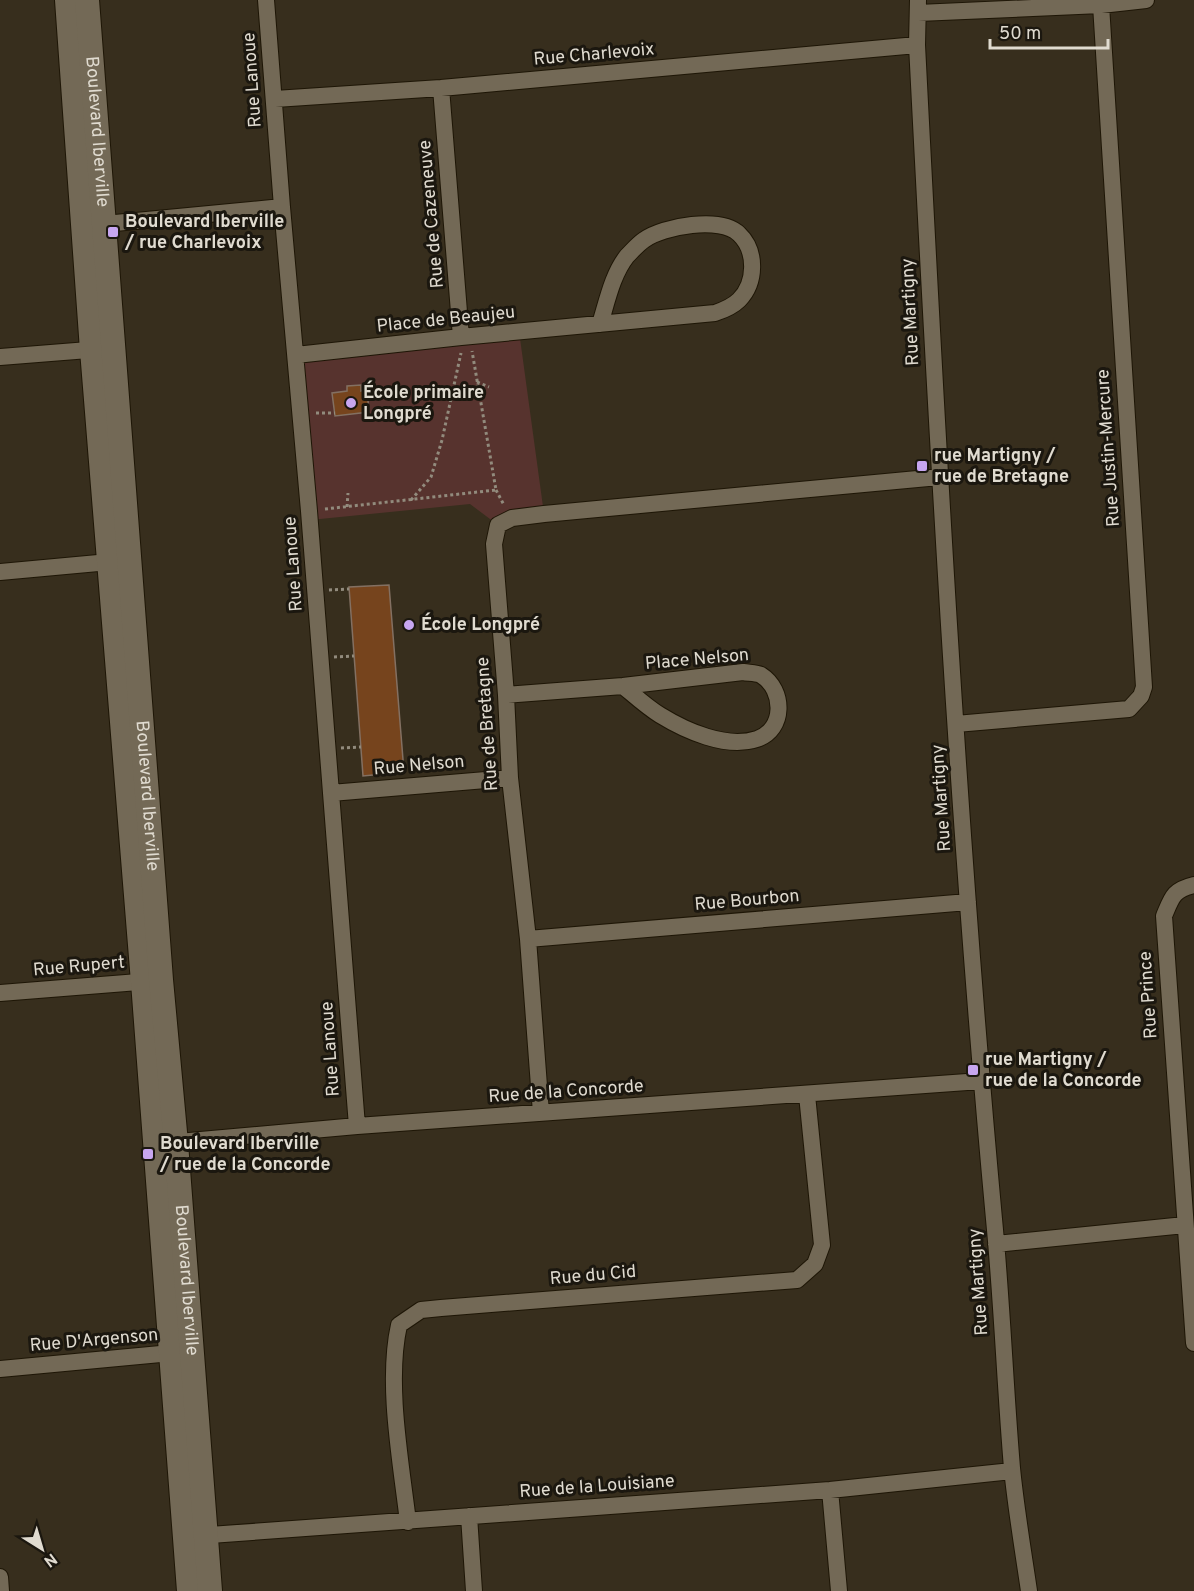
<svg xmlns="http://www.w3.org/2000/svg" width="1194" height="1591" font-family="Overpass,sans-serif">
<rect width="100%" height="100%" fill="#372e1d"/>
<!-- green -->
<path fill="#57332e" d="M519,331L544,514L498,525L470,504L310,520L296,355Z"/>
<!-- building -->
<path fill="#76441d" stroke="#837062" stroke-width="1.5" d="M361,385V391L367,389L369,412L335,416L332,393L347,391V386Z
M389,585L404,772L363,776L349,587Z"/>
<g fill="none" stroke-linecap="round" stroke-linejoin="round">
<!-- street casing -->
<g stroke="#1e1606" stroke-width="18">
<path id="street" d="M266,0L282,207L309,511L357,1126
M918,0L917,45C937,437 958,829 994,1219C1002,1302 1005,1385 1012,1468C1016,1509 1023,1550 1029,1591
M918,13L1101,5L1146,0
M441,88L461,337
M275,99L441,88L917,45
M94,225L282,207
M296,355L461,337L715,313C724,310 732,307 739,300C756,283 757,251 739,234C721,216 663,226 644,240C638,244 632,251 627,256C612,275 607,302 600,324
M0,357L101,349
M0,572L120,561
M506,695L623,686L743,672C749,673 757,673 761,675C785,690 785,730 757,739C726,749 686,731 660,715C647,707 635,696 623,686
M956,724L1129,709L1141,696L1144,687L1101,5
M331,793L510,778
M1194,885C1173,890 1172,897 1164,916L1194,1343
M528,939L968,902
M0,993L151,981
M541,1113L528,939L510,778L506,695L494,544L498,525L512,518L544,514L939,477
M167,1143L357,1126L981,1081
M996,1244L1185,1225
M0,1369L182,1352
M830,1490L839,1591
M469,1516L474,1591
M408,1522C401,1462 386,1383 399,1325L421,1310L441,1308L797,1280L815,1264L822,1245L807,1095
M196,1536L830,1490L1012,1471
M0,1577L1,1591"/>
</g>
<!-- secondary casing -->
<g stroke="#1e1606" stroke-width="26">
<g id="secondary">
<path d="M67,0L92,350L143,982L189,1591"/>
<path id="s1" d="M87,0L161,980L176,1143L210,1591"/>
</g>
</g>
<!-- path -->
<path stroke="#928b7d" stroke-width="3" stroke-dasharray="3 3" stroke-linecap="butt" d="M477,382L489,387
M316,413H335
M496,490L504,505
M411,500L431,477L442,440L461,353
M347,507L348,493
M325,509L496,490L472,351
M329,590L349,589
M334,657L354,656
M341,748L361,747"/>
<!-- street -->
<use href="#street" stroke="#736956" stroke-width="16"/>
<!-- secondary -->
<use href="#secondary" stroke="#736956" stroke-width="24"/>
</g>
<!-- markers -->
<g fill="#c7a6f0" stroke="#1b170f" stroke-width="2">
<rect x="107" y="226" width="12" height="12" rx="3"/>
<circle cx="351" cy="403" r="6"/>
<rect x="916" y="460" width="12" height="12" rx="3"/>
<circle cx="409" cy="625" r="6"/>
<rect x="967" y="1064" width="12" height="12" rx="3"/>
<rect x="142" y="1148" width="12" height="12" rx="3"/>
</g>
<g text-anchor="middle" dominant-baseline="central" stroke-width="6" stroke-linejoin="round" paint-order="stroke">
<!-- street labels -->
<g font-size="18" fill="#e0dbd0" stroke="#1b170f">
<text transform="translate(594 55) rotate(-5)">Rue Charlevoix</text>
<text transform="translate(253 80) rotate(-94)">Rue Lanoue</text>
<text stroke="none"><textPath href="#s1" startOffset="132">Boulevard Iberville</textPath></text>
<text transform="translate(432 214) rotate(-95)">Rue de Cazeneuve</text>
<text transform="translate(911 312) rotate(-93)">Rue Martigny</text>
<text transform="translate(446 320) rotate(-6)">Place de Beaujeu</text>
<text transform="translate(1109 448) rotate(-94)">Rue Justin-Mercure</text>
<text transform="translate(294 564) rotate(-94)">Rue Lanoue</text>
<text transform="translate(697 660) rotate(-5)">Place Nelson</text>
<text transform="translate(488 724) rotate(-94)">Rue de Bretagne</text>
<text transform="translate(419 766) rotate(-5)">Rue Nelson</text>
<text stroke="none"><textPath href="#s1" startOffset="798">Boulevard Iberville</textPath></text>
<text transform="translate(942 798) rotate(-94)">Rue Martigny</text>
<text transform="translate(747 901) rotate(-5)">Rue Bourbon</text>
<text transform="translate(79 967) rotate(-5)">Rue Rupert</text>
<text transform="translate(1149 995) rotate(-94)">Rue Prince</text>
<text transform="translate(331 1049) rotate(-94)">Rue Lanoue</text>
<text transform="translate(566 1092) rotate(-4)">Rue de la Concorde</text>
<text transform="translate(593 1276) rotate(-5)">Rue du Cid</text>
<text stroke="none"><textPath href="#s1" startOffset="1284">Boulevard Iberville</textPath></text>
<text transform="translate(979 1282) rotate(-94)">Rue Martigny</text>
<text transform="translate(94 1341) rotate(-5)">Rue D'Argenson</text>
<text transform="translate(597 1487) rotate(-4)">Rue de la Louisiane</text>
</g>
<!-- poi labels -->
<g font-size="18" font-weight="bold" fill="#e0dbd0" stroke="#1b170f" text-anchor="start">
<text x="125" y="222">Boulevard Iberville<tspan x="125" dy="21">/ rue Charlevoix</tspan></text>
<text x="363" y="393">École primaire<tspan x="363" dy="21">Longpré</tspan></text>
<text x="934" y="456">rue Martigny /<tspan x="934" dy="21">rue de Bretagne</tspan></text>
<text x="421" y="625">École Longpré</text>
<text x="985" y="1060">rue Martigny /<tspan x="985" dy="21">rue de la Concorde</tspan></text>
<text x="160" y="1144">Boulevard Iberville<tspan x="160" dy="21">/ rue de la Concorde</tspan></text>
</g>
</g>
<!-- north arrow -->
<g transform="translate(42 1549) rotate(143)" stroke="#1b170f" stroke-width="4.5" paint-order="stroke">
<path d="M0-4.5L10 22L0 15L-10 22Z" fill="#e0dbd0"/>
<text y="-9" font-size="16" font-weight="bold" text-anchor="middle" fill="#e0dbd0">N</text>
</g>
<!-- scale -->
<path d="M990 39v9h118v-9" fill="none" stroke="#e0dbd0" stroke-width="3"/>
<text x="999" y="39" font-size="18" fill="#e0dbd0" stroke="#1b170f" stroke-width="4.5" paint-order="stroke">50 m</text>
</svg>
